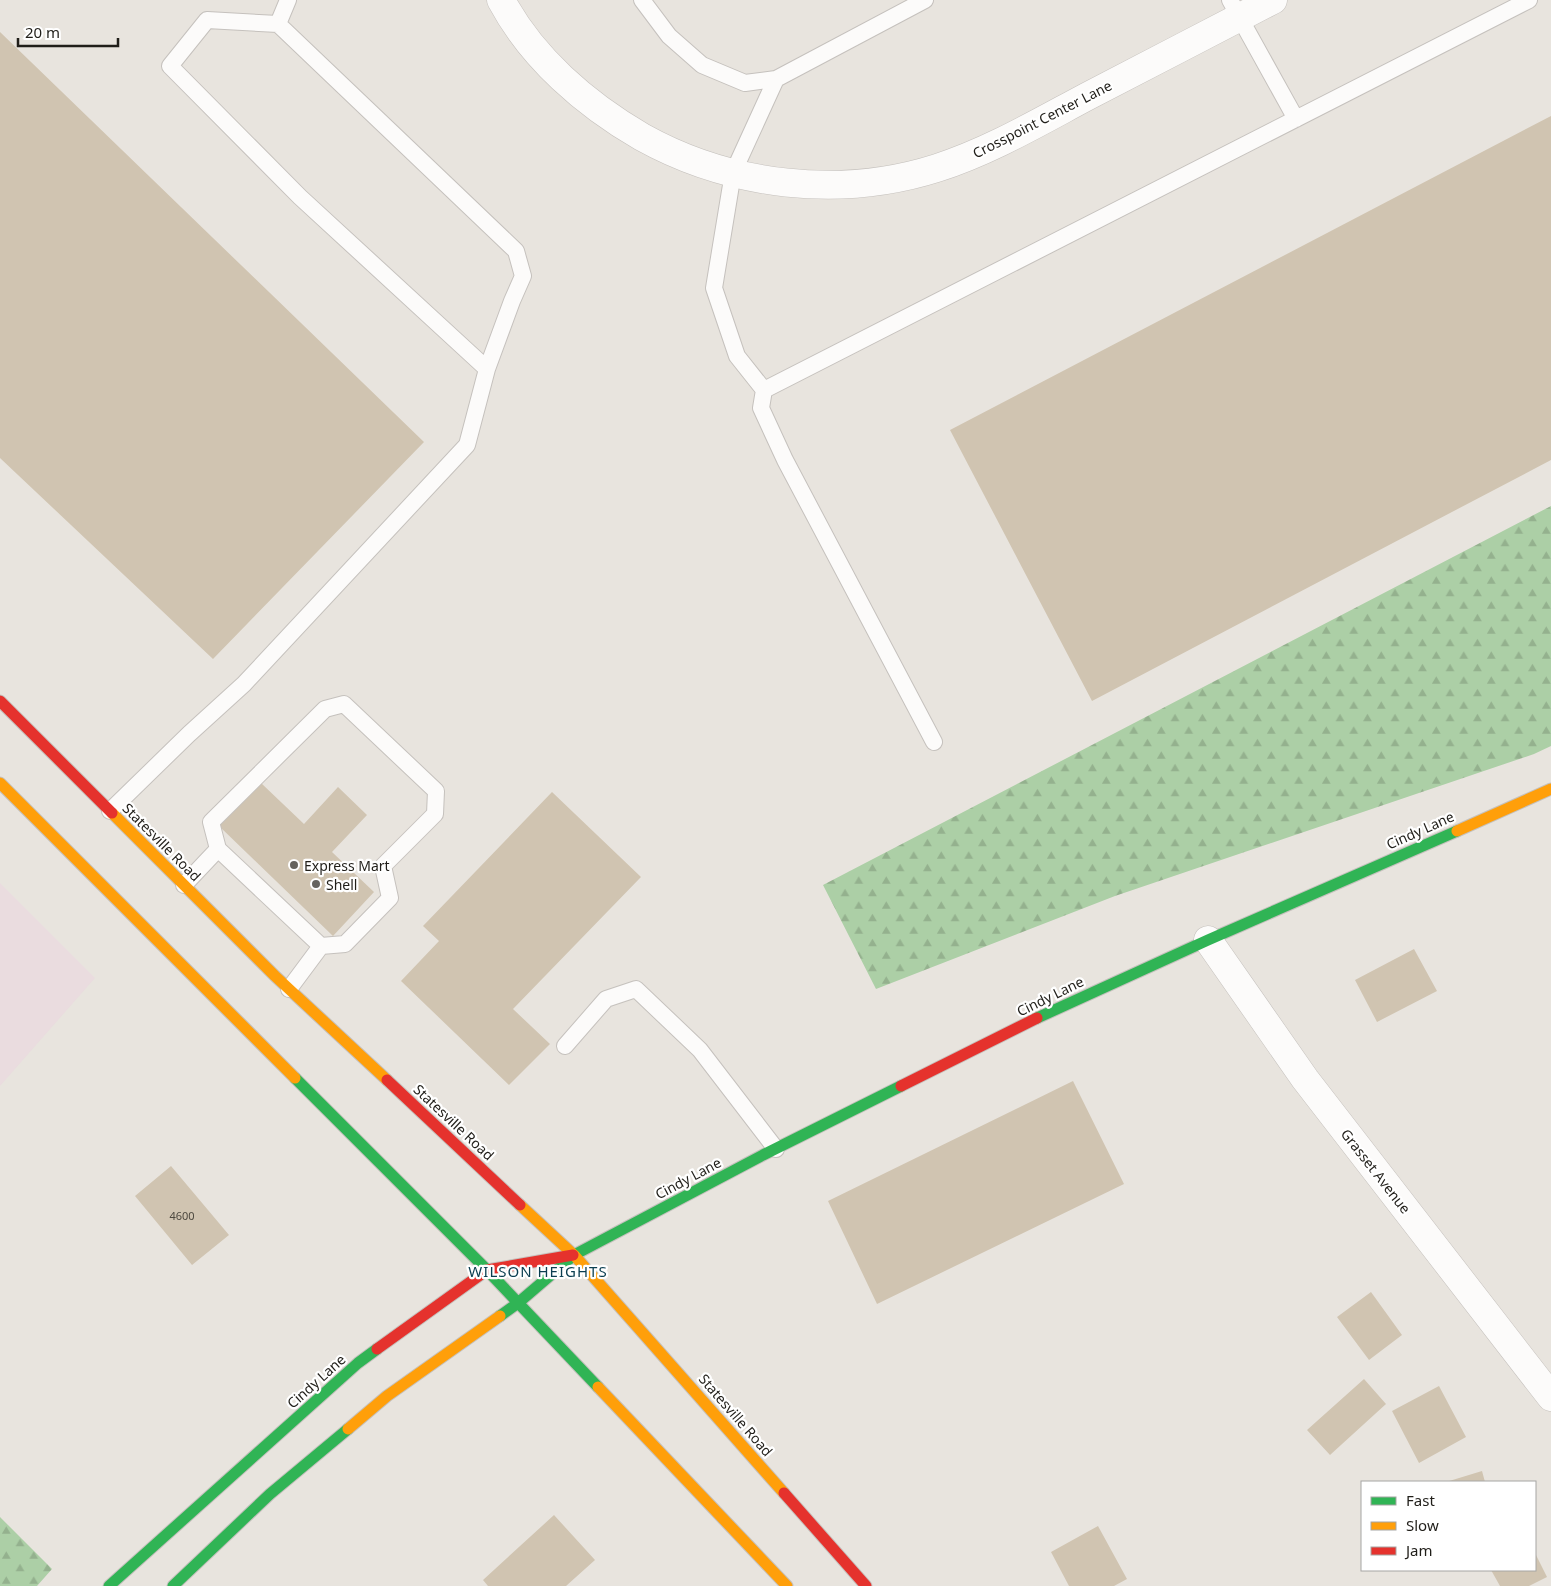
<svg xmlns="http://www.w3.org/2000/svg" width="1551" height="1586" font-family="'Noto Sans',sans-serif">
<defs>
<pattern id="forest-firs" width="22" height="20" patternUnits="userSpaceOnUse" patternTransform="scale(1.25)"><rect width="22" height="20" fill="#accfa6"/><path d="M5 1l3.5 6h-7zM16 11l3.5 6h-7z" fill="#94b18e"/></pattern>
</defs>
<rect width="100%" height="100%" fill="#e8e4de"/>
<!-- commercial -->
<path fill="#eadcdf" d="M0,883L95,978L0,1086Z"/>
<!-- forest -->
<path fill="url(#forest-firs)" d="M1551,506V746L1534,754L1115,896L876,989L823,885Z
M0,1517L52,1569L37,1586H0Z"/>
<!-- building -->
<path fill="#d0c4b1" d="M0,32L424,442L213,659L0,458Z
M1551,116V460L1092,701L950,430Z
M261,783L304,824L338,787L367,815L332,852L374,892L333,936L219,826Z
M552,792L641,877L513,1009L550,1044L509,1085L401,981L439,941L423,926Z
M1414,949L1437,991L1377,1022L1355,980Z
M1073,1081L1124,1184L877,1304L828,1201Z
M171,1166L229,1235L192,1265L135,1196Z
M1371,1292L1402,1335L1369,1360L1337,1317Z
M1364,1379L1386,1404L1330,1455L1307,1430Z
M1439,1386L1466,1437L1419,1463L1392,1411Z
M1482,1471L1485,1482H1446Z
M554,1515L595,1560L566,1586H488L483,1580Z
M1098,1526L1127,1579L1114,1586H1069L1051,1552Z
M1535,1553L1547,1577L1529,1586H1500L1491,1570H1535Z"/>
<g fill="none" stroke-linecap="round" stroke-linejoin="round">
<!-- lane casing -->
<g stroke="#c5c1bd" stroke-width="18">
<path id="lane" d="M642,0L669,36L702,65L745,83L776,79L925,0
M1230,0L1296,119
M278,24L288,0
M764,390L737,356L714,288L733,173L776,79
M934,742L785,460L761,408L764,390L1529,0
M110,811L189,734L244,684L467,445L487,369L512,301L523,276L516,251L278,24L207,20L170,66L300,197L487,369
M184,885L218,849
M289,989L321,946L218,849L211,822L325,709L344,704L436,791L435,814L383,866L390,898L345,944L321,946
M565,1046L606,999L636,989L700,1050L776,1149"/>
</g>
<!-- street casing -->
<g stroke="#c5c1bd" stroke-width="29">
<path id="street" d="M501,0C532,58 585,104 642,137C730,186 840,199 937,168C990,151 1039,122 1088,96C1150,64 1211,32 1273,0
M1208,940L1305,1079L1551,1397"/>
</g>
<!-- fast casing -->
<g stroke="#c5c1bd" stroke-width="13">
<path id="fast" d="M1037,1018L1208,940L1457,831
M295,1078L487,1270L598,1387
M500,1316L518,1303L574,1255L763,1155L901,1086
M109,1586L358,1363L377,1349
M173,1586L270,1494L348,1429"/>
</g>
<!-- slow casing -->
<g stroke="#c5c1bd" stroke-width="13">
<path id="slow" d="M0,783L295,1078
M112,813L275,976L387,1080
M1457,831L1551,789
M520,1205L574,1255L784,1493
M598,1387L787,1586
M348,1429L387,1396L500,1316"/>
</g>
<!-- jam casing -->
<g stroke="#c5c1bd" stroke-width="13">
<path id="jam" d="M0,701L112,813
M387,1080L520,1205
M901,1086L1037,1018
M377,1349L487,1270L573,1255
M784,1493L866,1586"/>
</g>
<!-- lane -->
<use href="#lane" stroke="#fcfbfa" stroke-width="16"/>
<!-- street -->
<use href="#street" stroke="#fcfbfa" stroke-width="28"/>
<!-- fast -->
<use href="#fast" stroke="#30b455" stroke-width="11"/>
<!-- slow -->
<use href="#slow" stroke="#ff9f0a" stroke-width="11"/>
<!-- jam -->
<use href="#jam" stroke="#e5322d" stroke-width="11"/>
</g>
<!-- markers -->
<g fill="#66635e" stroke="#fff" stroke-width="2">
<circle cx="294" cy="865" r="5"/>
<circle cx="316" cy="884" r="5"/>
</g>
<g text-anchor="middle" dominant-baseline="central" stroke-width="4.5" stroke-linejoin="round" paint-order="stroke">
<!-- number labels -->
<g font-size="11" fill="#4c483f">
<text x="182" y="1215">4600</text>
</g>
<!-- street labels -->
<g font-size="14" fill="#201e19" stroke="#fff">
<text transform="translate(1042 119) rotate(-27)">Crosspoint Center Lane</text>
<text transform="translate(1420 830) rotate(-24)">Cindy Lane</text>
<text transform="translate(162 842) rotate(45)">Statesville Road</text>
<text transform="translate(1050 996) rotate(-26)">Cindy Lane</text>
<text transform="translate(454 1122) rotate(43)">Statesville Road</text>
<text transform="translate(1376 1171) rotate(52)">Grasset Avenue</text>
<text transform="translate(688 1178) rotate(-28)">Cindy Lane</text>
<text transform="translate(316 1381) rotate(-42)">Cindy Lane</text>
<text transform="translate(736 1415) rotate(49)">Statesville Road</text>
</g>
<!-- poi labels -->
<g font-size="14" fill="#201e19" stroke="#fff" text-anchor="start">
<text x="304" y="865">Express Mart</text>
<text x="326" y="884">Shell</text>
</g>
<!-- neighbourhood labels -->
<g font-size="15" letter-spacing="1" fill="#0b3e50" stroke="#fff">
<text x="538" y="1271">WILSON HEIGHTS</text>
</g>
</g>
<!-- legend -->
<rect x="1361" y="1481" width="175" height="90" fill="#ffffff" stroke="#a6a5a3"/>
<rect x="1371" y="1497" width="25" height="8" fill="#30b455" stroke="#a6a5a3"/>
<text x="1406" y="1506" font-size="15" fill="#201e19">Fast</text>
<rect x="1371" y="1522" width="25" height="8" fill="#ff9f0a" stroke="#a6a5a3"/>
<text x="1406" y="1531" font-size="15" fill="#201e19">Slow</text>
<rect x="1371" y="1547" width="25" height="8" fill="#e5322d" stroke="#a6a5a3"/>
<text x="1406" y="1556" font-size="15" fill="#201e19">Jam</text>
<!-- scale -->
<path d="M18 38v8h100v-8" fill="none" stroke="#201e19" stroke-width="2.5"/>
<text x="25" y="38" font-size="15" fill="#201e19" stroke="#ffffff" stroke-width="4" paint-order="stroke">20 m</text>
</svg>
